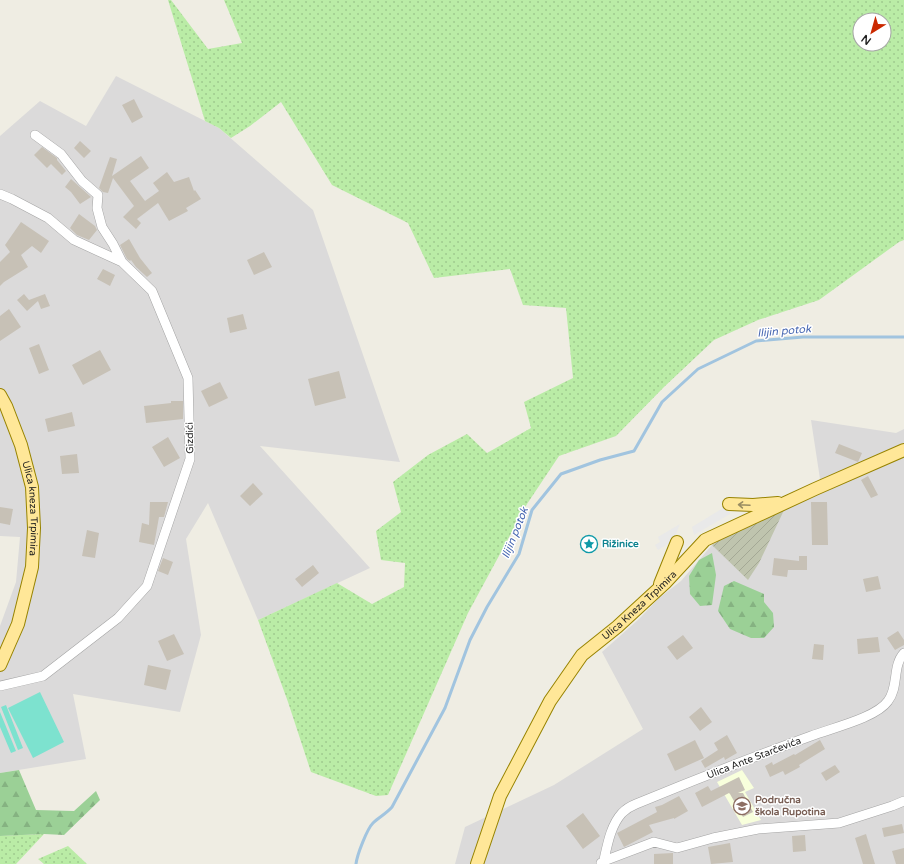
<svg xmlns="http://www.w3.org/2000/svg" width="904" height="864" font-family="'Varela Round',sans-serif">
<defs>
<pattern id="construction-furrows" width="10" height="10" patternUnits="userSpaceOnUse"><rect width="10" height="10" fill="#bfc4ae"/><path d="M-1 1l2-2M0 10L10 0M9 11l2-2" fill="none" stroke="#a4a895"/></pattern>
<pattern id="grass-dots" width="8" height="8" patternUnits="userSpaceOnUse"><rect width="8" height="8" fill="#baeca6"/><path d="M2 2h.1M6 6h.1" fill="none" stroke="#9fca8e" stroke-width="1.8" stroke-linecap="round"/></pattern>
<pattern id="forest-firs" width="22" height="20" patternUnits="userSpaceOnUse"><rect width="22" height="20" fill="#9bd096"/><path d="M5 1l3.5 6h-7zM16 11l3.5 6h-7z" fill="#85b281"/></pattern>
</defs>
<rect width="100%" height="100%" fill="#efede3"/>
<!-- residential -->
<path fill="#dbdada" d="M116,76L219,128L313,210L400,462L260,446L370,568L258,620L208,503L186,539L201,635L180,712L73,694L86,759L0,773V626L16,582L20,537L0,536V136L40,101L86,126Z
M811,420L896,433L904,429V864H455L465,827L554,785L643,729L602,652L639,619L659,598L681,581L712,545L730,534L822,492Z"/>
<!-- education -->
<path fill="#f8ffdc" d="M742,770L754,788L745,792L761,820L742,825L717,782Z"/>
<!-- construction -->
<path fill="url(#construction-furrows)" d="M785,508L759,563L748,580L712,545L730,534Z"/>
<!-- grass -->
<path fill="url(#grass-dots)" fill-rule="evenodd" d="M168,0H171L208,49L242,43L224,0H904V240L899,242L819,300L758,320L714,340L664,387L616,436L559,456L527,504L468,613L388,795L376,796L311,772L288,702L258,620L337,583L372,604L404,587L405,563L381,560L376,531L401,512L393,482L428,455L467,434L487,453L531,428L524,402L573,378L566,308L523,305L510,269L434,278L408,223L332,185L281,102L250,126L231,138L219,128L205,121ZM860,20H884V44H860Z
M44,834L16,864H0V836Z
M68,846L87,864H44L38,859Z"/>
<!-- forest -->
<path fill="url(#forest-firs)" d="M712,553L716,575L712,605L700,606L690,594L689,576L699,560Z
M734,581L764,594V602L773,613L774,627L764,638H751L730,629L718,611L724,586Z
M19,770L36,810L74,811L96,791L100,800L64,835L44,834L0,836V773Z"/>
<!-- pitch -->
<path fill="#7de2cf" d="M40,692L64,742L33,758L8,708Z
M6,705L23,748L18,750L1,707Z
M0,712L16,751L11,753L0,727Z"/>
<!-- parking -->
<path fill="#e9e9e9" d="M728,505L730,514L694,535L692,527Z
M680,524L673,541L658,550L655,545L660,542L658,537Z"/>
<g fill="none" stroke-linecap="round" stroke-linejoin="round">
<!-- stream -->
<path stroke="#a1c4df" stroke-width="3" d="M356,864C357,855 367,829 373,823C379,817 386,814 392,807L445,708L470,640L487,607L519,554L532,510L561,474L600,460L634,451L662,402L698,369L756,341L803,337H904"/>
</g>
<!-- building -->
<path fill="#c7c1b6" d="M134,99L143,117L132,123L122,105Z
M80,141L91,151L84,158L74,148Z
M42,147L57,158V160L66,171L62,175L51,164L47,168L34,155Z
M141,156L149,168L130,181L145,201L159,191L153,183L167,172L174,182L189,177L194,191L195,190L201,199L186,208L188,211L169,221L158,203L137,219L141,223L136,229L123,217L134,206L113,178L108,193L103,192L99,188L110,157L117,159L112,176Z
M71,179L91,197L80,204L71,192L65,187Z
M79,214L95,226L97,230L89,240L77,235L70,228Z
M21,222L49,241L41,253L32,246L21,255L28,267L4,282L0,286V262L10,252L5,245Z
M129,239L140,258L152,273L147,277L136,267L131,260L130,261L127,259L120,245Z
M264,252L272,267L254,275L247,260Z
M103,269L115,275L110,286L97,279Z
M24,294L29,300L45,294L50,306L41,309L38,301L27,311L17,300Z
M9,309L21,327L0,341V316Z
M243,314L247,329L230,333L227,318Z
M39,344L49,370L39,374L29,348Z
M100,350L111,370L83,385L72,365Z
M339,371L346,398L315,406L308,379Z
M220,382L228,398L209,407L201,391Z
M171,401H183V419L146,423L144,406L171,403Z
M72,412L75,426L48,432L45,419Z
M168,437L180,458L164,467L152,447Z
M839,444L862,453L858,462L835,453Z
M77,454L79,473L62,474L60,456Z
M868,476L878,495L871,498L861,480Z
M253,483L263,494L250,506L240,496Z
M150,502H168L164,517H159L154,545L139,542L142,523L149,525Z
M811,502H827L828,545H812Z
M0,507L13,509L10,525L0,523Z
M87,530L99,533L95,558L82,556Z
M799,556H807V570H788L787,577L772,575L774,558L799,561Z
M163,558L173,562L168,575L158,571Z
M313,565L319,573L302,587L295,579Z
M878,576L881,589L866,592L863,579Z
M898,631L904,640V645L895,650L887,638Z
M174,634L184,654L167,661L158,641Z
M683,635L693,648L677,660L667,647Z
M878,637L880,652L858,654L857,639Z
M814,644L824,645L823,660L812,659Z
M148,665L171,670L166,690L144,685Z
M701,707L712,722L700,731L689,717Z
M727,735L737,753L725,760L724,757L705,768L701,761L718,750L714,743Z
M695,740L704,758L675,771L667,754Z
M820,740L825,749L799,765L800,767L785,775L783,771L770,777L765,766L772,762L773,765L794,754L795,755Z
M835,765L840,772L826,781L821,773Z
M739,777L745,790L738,793H743L753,812L743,817L730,794L729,793L702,807L695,793L708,786L711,791Z
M679,796L688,811L674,819V818L649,825L653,832L624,847L617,833L657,812L655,807L662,805Z
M583,813L600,836L583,849L566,826Z
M902,824L904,833L884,837L882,828Z
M866,834L875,864H863L855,838Z
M805,835L806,851L793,852L792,836Z
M730,843L733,862L711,864L708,847Z
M904,848V864H896L892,851Z
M673,853V864H654V854Z"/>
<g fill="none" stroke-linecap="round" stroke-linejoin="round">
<!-- minor casing -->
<g stroke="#a4a4a4" stroke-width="10">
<path id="minor" d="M35,135L61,154L82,181L98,195L97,208L102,227L113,244L122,262
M0,194L12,199L48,218L74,240L122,262L152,291L188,378L190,459L147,586L118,618L43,676L0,686
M601,863L604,861L654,842L677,848L713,838L758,829L839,823L892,806L904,801
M603,864C607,847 610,826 622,813C626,809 631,806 636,804C694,780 753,757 811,736C832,728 876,718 888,701C899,687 892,666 904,653"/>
</g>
<!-- major casing -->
<g stroke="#978300" stroke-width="14">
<g id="major">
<path id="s1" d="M0,395L6,406L21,445L32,487L34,528L32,567L18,624L0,665"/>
<path d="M729,504L753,505L778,503"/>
<path d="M660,584L677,542"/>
<path id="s2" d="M477,864L500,796L550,701L582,655L617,627L666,582L705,540L815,489L904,450"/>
</g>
</g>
<!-- minor -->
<use href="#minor" stroke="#fff" stroke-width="9"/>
<!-- major -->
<use href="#major" stroke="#ffe798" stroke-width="12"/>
</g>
<!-- one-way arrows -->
<defs><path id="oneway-shaft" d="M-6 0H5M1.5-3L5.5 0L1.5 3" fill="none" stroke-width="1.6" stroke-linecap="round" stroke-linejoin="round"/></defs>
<use stroke="#998c61" href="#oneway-shaft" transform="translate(744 505) rotate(-177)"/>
<!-- icons -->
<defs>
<g id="sight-ring" transform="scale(0.9)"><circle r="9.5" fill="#fff" stroke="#0f9aa8" stroke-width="1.5"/><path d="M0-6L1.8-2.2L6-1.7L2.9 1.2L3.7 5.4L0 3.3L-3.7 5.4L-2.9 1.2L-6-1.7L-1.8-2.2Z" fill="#0f9aa8"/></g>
<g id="school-ring" transform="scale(0.9)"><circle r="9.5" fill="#fff" stroke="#8d6e63" stroke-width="1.5"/><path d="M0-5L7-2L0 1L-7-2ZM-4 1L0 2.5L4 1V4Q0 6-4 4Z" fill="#8d6e63"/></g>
</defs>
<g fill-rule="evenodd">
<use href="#sight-ring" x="589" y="544"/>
<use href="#school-ring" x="742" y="806"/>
</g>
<g text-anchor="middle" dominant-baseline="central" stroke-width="3" stroke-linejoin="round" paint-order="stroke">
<!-- street labels -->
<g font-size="10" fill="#1d1d1d" stroke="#fff">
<text transform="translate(190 438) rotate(-91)">Gizdići</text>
<text stroke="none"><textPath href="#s1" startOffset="119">Ulica kneza Trpimira</textPath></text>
<text stroke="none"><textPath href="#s2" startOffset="311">Ulica Kneza Trpimira</textPath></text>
<text transform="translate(754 758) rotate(-21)">Ulica Ante Starčevića</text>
</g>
<!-- culture labels -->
<g font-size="10" font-weight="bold" fill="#0d838f" stroke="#fff" text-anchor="start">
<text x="602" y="544">Rižinice</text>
</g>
<!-- education labels -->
<g font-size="10" font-weight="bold" fill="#785e54" stroke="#fff" text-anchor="start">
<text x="755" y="800">Područna<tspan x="755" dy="12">škola Rupotina</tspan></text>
</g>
<!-- water labels -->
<g font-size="11" font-style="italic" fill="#4666b1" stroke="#fff">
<text transform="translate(784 331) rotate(-5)">Ilijin potok</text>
<text transform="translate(515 533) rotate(-68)">Ilijin potok</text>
</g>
</g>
<!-- north arrow -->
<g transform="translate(872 32) rotate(217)"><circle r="19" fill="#ffffff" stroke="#a5a5a5"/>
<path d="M0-3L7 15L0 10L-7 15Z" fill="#cb2900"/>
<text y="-6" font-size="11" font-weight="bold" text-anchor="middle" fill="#1d1d1d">N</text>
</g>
</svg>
